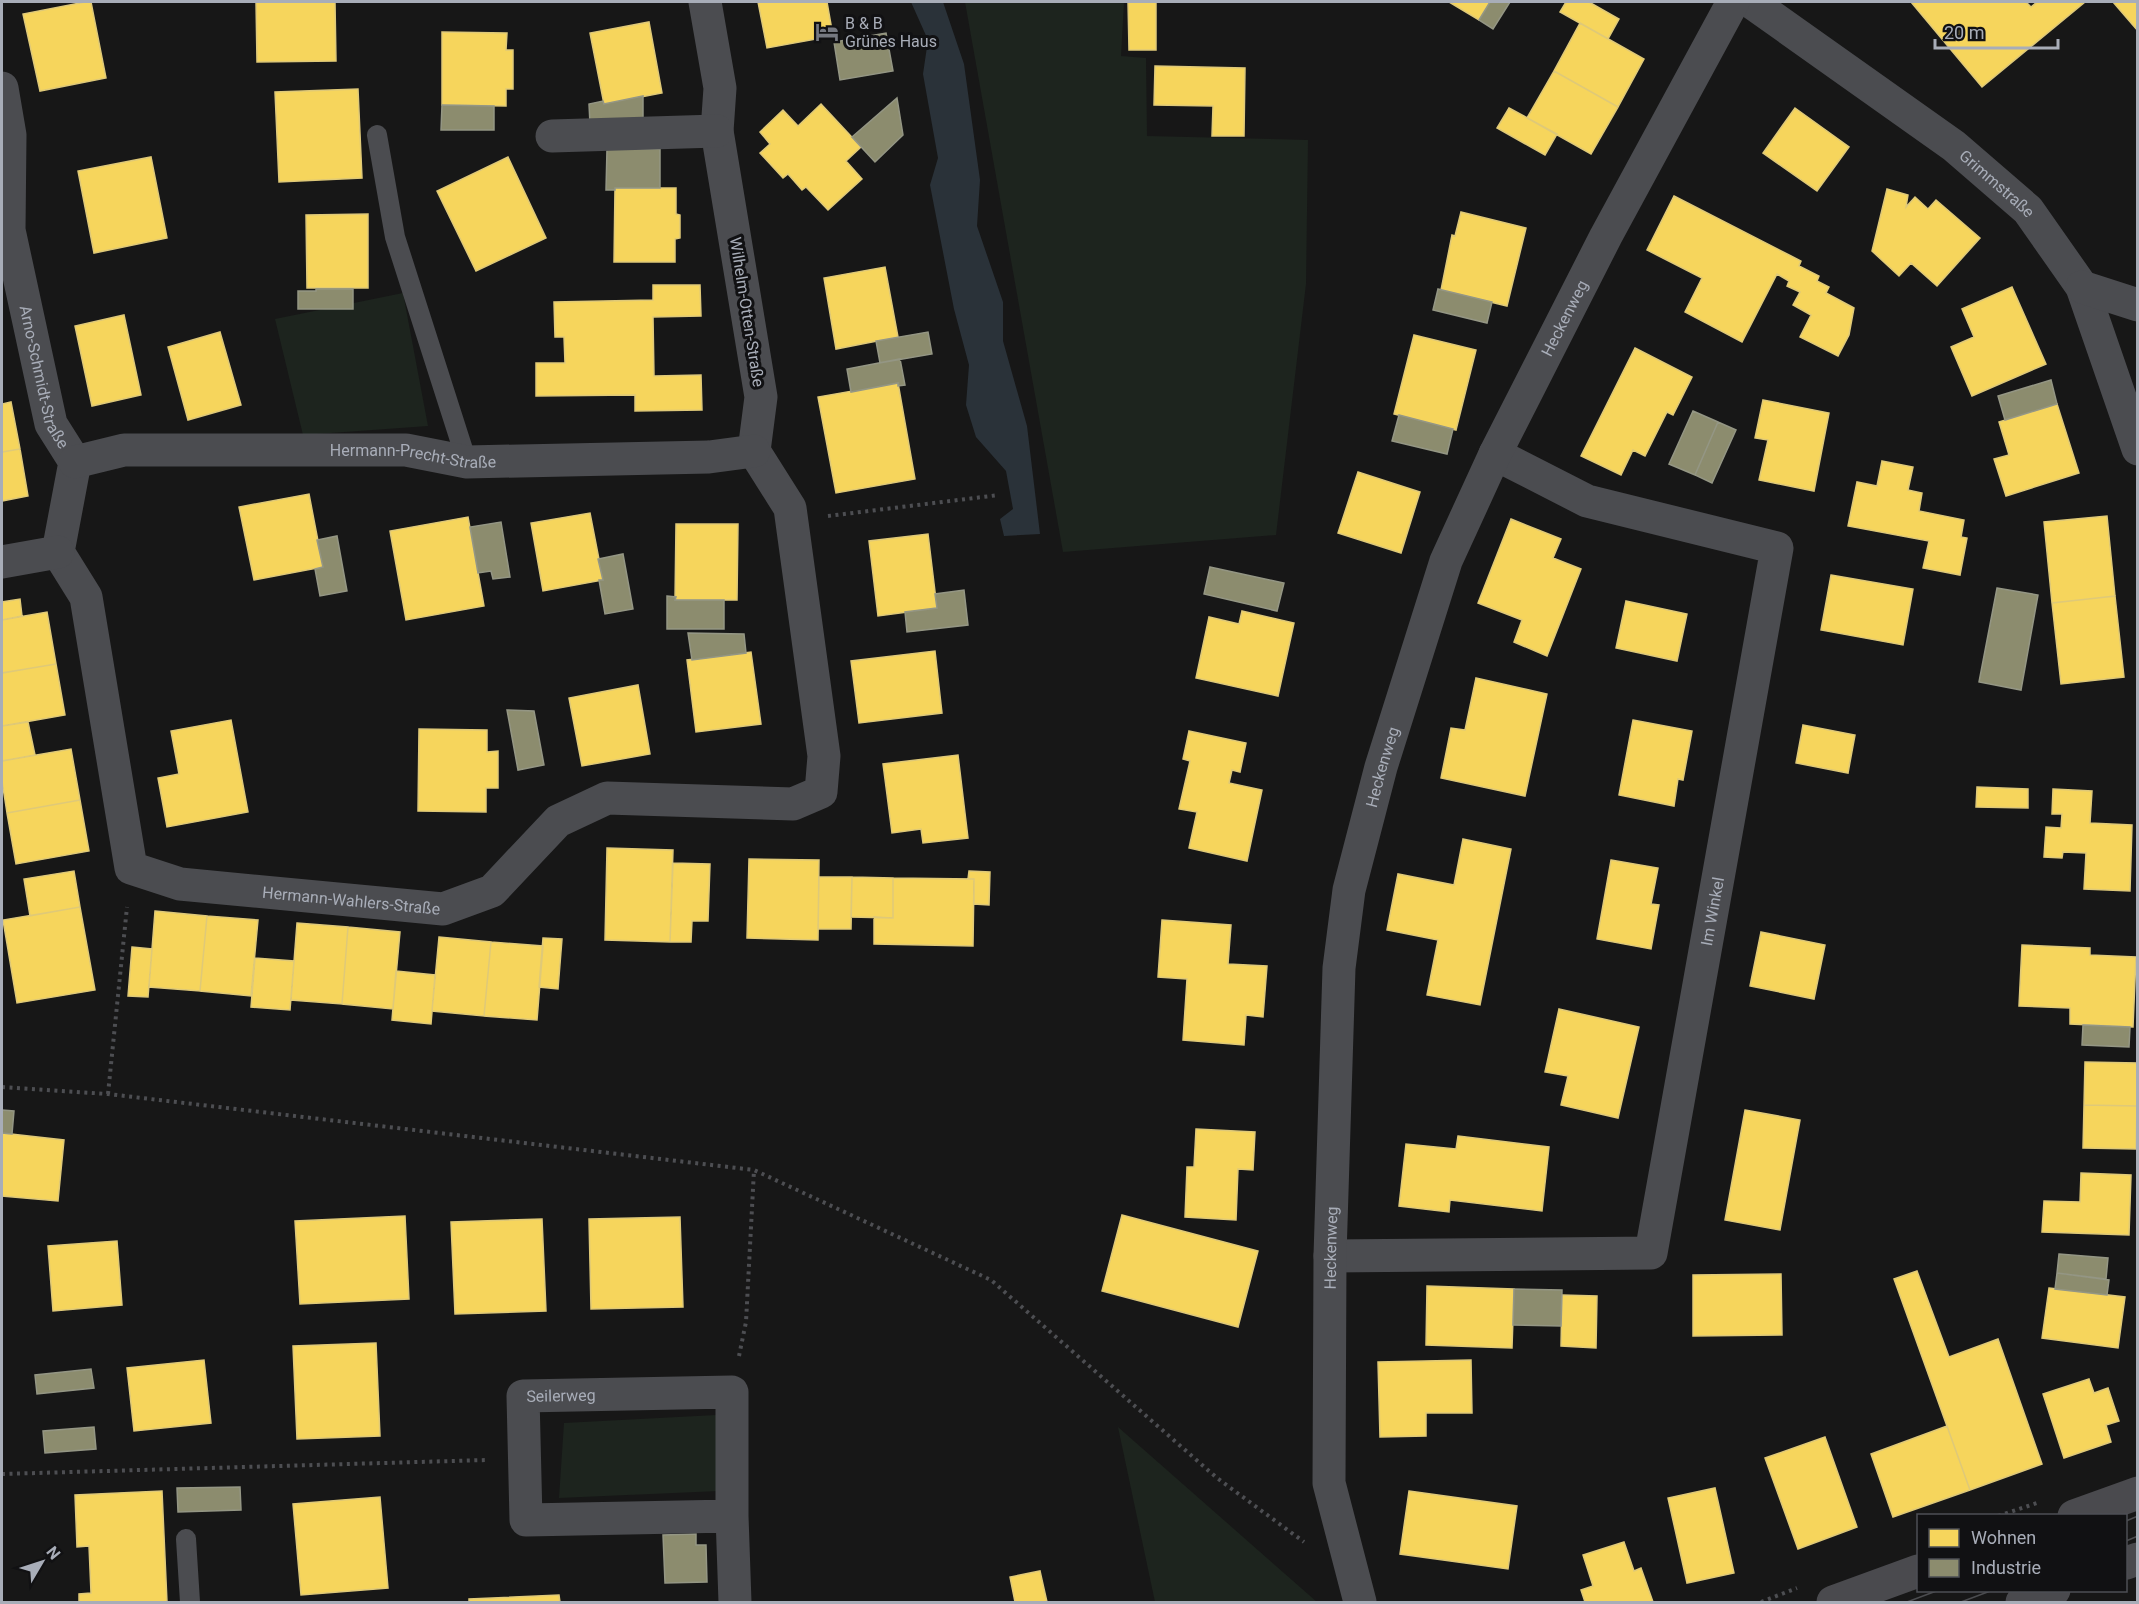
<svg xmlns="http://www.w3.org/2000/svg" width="2139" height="1604" font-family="Roboto,sans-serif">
<rect width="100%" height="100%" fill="#171717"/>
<!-- green -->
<path fill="#1d241e" d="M965,2H1124L1121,56L1146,58L1147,136L1308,140L1306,284L1276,535L1063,552Z
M403,293L428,426L303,435L275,319Z
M716,1415L719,1491L559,1498L564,1423Z
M1118,1427L1317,1602H1155Z"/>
<!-- water -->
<path fill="#2a3239" d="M911,2H943L964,64L980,180L977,226L1003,302V341L1027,426L1040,534L1004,536L1000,519L1013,509L1006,471L976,437L966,405L969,365L954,309L930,185L938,158L923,74L928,40Z"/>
<!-- homes -->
<path fill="#f6d55c" stroke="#dfc978" stroke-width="1.5" d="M85,2H91L106,78L40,91L23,14Z
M256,2H335L336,61L257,62Z
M758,2H827L833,36L767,48Z
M1128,2H1156V50H1129Z
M1449,2H1490L1479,20Z
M1566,2H1589L1619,19L1608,39L1560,12Z
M1911,2H2026L2031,7L2037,2H2085L1982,87Z
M2113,2H2138V31Z
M649,22L662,93L604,104L590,33Z
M1580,23L1644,59L1618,107L1554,71Z
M442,32L507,33L506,50H513V89H506V106L442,105Z
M1155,66L1245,68L1244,136H1212L1213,106L1154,105Z
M1554,71L1618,107L1591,154L1527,118Z
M358,89L362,178L279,182L275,92Z
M821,104L861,147L846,161L862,179L828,210L806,187L802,190L788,174L783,178L760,153L770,144L760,132L783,110L798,126Z
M1509,108L1557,134L1545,155L1497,128Z
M1795,108L1849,147L1817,191L1763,153Z
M151,157L167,238L94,253L78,171Z
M508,157L546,238L476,271L437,191Z
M615,188H676V214L680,215V238L675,239V262H614Z
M1887,189L1908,195L1906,207L1915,197L1928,209L1936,200L1980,238L1937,286L1911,263L1899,276L1872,251Z
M1674,196L1801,261L1799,266L1819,276L1817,281L1829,287L1826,293L1854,308L1849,335L1838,356L1800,337L1811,315L1793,305L1800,292L1787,286L1789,281L1777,274L1742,342L1685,312L1702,278L1647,250Z
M1461,212L1526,228L1507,306L1441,290L1452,235L1455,236Z
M368,214V288H307L306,215Z
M885,267L898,337L836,349L824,278Z
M653,285H700L701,316L653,317L654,376L701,375L702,410L635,411V395L536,396V363H565L564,337H555L554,302L653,300Z
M2012,287L2046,364L1972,396L1951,347L1974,337L1962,309Z
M124,315L141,395L92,406L75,326Z
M220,332L241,405L188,420L168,347Z
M1414,335L1476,350L1456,430L1394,414Z
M1635,348L1692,377L1673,415L1667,412L1645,456L1633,450L1621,475L1581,456Z
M898,383L915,479L836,493L818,397Z
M1763,400L1829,413L1814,491L1759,480L1768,440L1755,438Z
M11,402L20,449L2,452V404Z
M2057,404L2079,473L2006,496L1994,459L2009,455L1999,422Z
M20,449L28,496L2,501V452Z
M1882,461L1913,467L1908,490L1922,493L1919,511L1964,520L1961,537L1967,538L1960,575L1923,568L1929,541L1848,526L1857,482L1877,486Z
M1358,472L1420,492L1401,553L1338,533Z
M309,494L323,567L254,580L239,507Z
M590,513L603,580L543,591L531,523Z
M2107,516L2115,596L2052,603L2044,522Z
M468,517L484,606L406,620L390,531Z
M1511,519L1561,539L1553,558L1581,569L1547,656L1514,642L1522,620L1478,603Z
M676,524H738L737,600H675Z
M928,534L937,608L878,616L869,541Z
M1831,575L1913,589L1903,645L1821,630Z
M2115,596L2124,677L2061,684L2052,603Z
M20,599L22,616L2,620V602Z
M1626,601L1687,614L1677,661L1616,648Z
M1242,611L1294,623L1278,696L1196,678L1209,617L1239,624Z
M47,612L56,664L2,673V620Z
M935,651L942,713L859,723L851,661Z
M751,652L761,724L696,732L687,660Z
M56,664L65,715L2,726V673Z
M1476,678L1547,694L1525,796L1441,778L1451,728L1465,730Z
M638,685L650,754L582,766L569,698Z
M231,720L248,812L167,827L158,778L179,774L171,731Z
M1633,720L1692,731L1683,780L1678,779L1674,806L1619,795Z
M28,722L35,755L2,761V726Z
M1803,725L1855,735L1848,773L1796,763Z
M419,729L487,730V752L498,751V788H486V812L418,811Z
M1189,731L1246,743L1240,772L1232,770L1229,783L1262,790L1247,861L1189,848L1197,812L1179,809L1190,761L1183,759Z
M71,749L80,800L7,813L2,781V761Z
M958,755L968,838L923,843L921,829L892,833L883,764Z
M1977,787L2028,789V808L1976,807Z
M2053,789L2092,791L2090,823L2132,825L2130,891L2084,889L2086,853L2063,852L2062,858L2044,857L2046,827L2061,828L2062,814H2052Z
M80,800L89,851L16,864L7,813Z
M1463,839L1511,849L1480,1005L1427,995L1438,940L1387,930L1398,874L1454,885Z
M607,848L673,850L670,942L605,940Z
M749,859L819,860L818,940L747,938Z
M1611,860L1658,868L1651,904L1659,905L1651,949L1597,939Z
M673,863L710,864L708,921H692L691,942H670Z
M74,871L80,907L30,916L24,879Z
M969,871L990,872L989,905L974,904V879H968Z
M819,877H852L851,929H818Z
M852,877L893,878V918L851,917Z
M893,878L974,879L973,946L874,944V917L893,918Z
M80,907L95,990L17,1003L3,920Z
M155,911L207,916L200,991L149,987Z
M207,916L258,920L251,996L200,991Z
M1162,920L1231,925L1228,964L1267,966L1263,1017L1246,1015L1244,1045L1183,1040L1187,979L1158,977Z
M297,923L348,927L342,1004L291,1000Z
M348,927L400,932L393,1009L342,1004Z
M1761,932L1825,945L1814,999L1750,986Z
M439,937L491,942L484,1016L432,1011Z
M543,938L562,939L558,989L539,987Z
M491,942L543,946L537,1020L484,1016Z
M2022,945L2090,948V955L2136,957L2133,1027L2070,1024V1008L2019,1006Z
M132,947L152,949L148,997L128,996Z
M255,958L294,961L290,1010L251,1007Z
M396,971L435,975L431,1024L392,1020Z
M1559,1009L1639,1027L1618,1118L1561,1105L1568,1076L1545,1072Z
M2085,1062L2138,1063L2137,1106L2084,1105Z
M2084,1105L2137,1106L2136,1149L2083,1148Z
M1745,1110L1800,1120L1780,1230L1725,1220Z
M1196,1129L1255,1132L1253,1170L1238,1169L1236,1220L1185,1217L1187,1167H1194Z
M2,1133L64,1140L58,1201L2,1196Z
M1458,1136L1549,1147L1542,1211L1450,1200L1449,1212L1399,1206L1406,1144L1456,1149Z
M2081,1173L2131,1175L2129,1235L2042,1232L2044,1201L2080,1202Z
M1122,1215L1258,1251L1238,1327L1102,1291Z
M405,1216L409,1299L300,1304L295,1221Z
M680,1217L683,1307L591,1309L589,1219Z
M542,1219L546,1311L455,1314L451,1222Z
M117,1241L122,1305L53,1311L48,1246Z
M1917,1271L1949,1357L1998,1339L2042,1464L1970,1490L1894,1279Z
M1781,1274L1782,1335L1693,1336V1275Z
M1427,1286L1514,1289L1512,1348L1426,1345Z
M2049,1288L2125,1297L2118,1348L2042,1338Z
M1562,1295L1597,1296L1596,1348L1561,1346Z
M376,1343L380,1436L297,1439L293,1346Z
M204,1360L211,1423L134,1431L127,1368Z
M1471,1360L1472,1413H1426V1436L1380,1437L1378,1362Z
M2089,1379L2094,1393L2108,1388L2119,1421L2106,1425L2111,1442L2064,1458L2043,1394Z
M1947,1426L1970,1490L1893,1517L1871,1454Z
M1825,1437L1857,1527L1798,1549L1765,1458Z
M1715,1488L1734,1573L1687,1583L1668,1498Z
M162,1491L167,1602H79V1594L91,1593L89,1546L77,1547L75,1495Z
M1409,1491L1517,1506L1508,1569L1400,1554Z
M380,1497L388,1588L301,1595L293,1504Z
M1624,1542L1634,1571L1641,1568L1653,1602H1585L1581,1590L1593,1586L1583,1555Z
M1040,1571L1047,1602H1015L1010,1577Z
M559,1595L560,1602H469V1599Z"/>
<!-- industry -->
<path fill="#8c8c6e" stroke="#949684" stroke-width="1.5" d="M1490,2H1510L1493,29L1479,20Z
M886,33L893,71L840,80L834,42Z
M643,96V124H590L589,104L603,101L604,104Z
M897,98L903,135L875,162L852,137Z
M442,105L494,106V130H441Z
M607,149H660V188H615V190H606Z
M316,289H353V309H298V291H316Z
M1438,289L1492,302L1487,323L1433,310Z
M928,332L932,354L880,363L876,341Z
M900,359L905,385L898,386V383L851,392L847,369Z
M2051,380L2057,404L2005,420L1998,396Z
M1693,411L1718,422L1695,475L1669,464Z
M1399,415L1453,429L1447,454L1392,441Z
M1718,422L1736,430L1712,483L1695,475Z
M501,522L510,577L493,579L491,571L478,573L470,527Z
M337,536L347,591L320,596L315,569L323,567L317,540Z
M623,554L633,609L605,614L599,580H603L598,559Z
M1210,567L1284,583L1277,611L1204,594Z
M1997,588L2038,595L2021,690L1979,682Z
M964,590L968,625L907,632L905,612L937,608L935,594Z
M667,596L676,597L675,600H724V629H667Z
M688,633L744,634L746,653L692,660Z
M507,710L534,711L544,765L518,770Z
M2083,1025L2130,1027L2129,1047L2082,1045Z
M2,1110L14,1111L12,1134L2,1133Z
M2059,1254L2108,1258L2106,1279L2057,1273Z
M2057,1273L2109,1280L2107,1295L2055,1289Z
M1514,1289L1562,1290L1561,1326L1513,1325Z
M91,1369L94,1388L37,1394L35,1375Z
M94,1427L96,1449L45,1453L43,1431Z
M240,1487L241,1510L178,1512L177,1488Z
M696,1534V1545H706L707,1582L665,1583L663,1535Z"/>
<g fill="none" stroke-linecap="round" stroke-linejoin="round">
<!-- path -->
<path stroke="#4d4e52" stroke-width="4" stroke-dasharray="3 4.5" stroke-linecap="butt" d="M828,516L999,495
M2,1087L108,1094L754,1170L991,1280L1217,1478L1304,1542
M108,1094L127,907
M739,1356L746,1322L754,1170
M2,1474L487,1460
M1998,1516L2040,1502
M1761,1602L1797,1588"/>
<!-- lane -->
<path stroke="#4b4c50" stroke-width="20" d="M377,135L395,237L467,462
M186,1539L190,1602"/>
<!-- street -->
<g stroke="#4b4c50" stroke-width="33">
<path id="s1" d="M1751,2L1954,146L2028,210L2082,287L2138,449"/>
<path id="s2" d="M2,88L10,135L9,230L51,424L75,462L58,552L86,597L131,868L180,884L443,909L492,891L558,821L607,798L793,804L821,792L824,756L790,508L754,451L761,397L717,131L720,88L705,2"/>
<path d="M552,136L717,131"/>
<path d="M2082,287L2138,305"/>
<path id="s3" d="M75,462L124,450H406L467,462L709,457L754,451"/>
<path d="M2,562L58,552"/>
<path id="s4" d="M1330,1256L1651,1253L1777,548L1587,501L1495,454"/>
<path id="s5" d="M732,1516L526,1520L523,1396L732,1392V1516L735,1602"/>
<path id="s6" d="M1360,1602L1329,1483L1330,1256L1339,968L1349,890L1381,767L1446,561L1495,454L1606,236L1733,2"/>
</g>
<!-- secondary -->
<path stroke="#4a4a4e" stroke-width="33" d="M2074,1516L2138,1493
M2126,1563L2138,1559
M1833,1602L1918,1571
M2022,1602L2054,1590"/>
<!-- tram -->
<path stroke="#4b4c4f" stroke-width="1.5" d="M2126,1521L2138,1516
M2126,1541L2138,1536
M1907,1602L1939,1590
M1961,1602L1993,1590"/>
</g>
<!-- icons -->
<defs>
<g id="hotel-bare" transform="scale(1.8)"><path d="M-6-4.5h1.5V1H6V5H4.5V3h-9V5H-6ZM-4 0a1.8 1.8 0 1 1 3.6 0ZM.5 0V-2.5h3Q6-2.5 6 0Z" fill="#757880" stroke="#111113" stroke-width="2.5" paint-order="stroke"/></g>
</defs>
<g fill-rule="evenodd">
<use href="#hotel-bare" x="827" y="32"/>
</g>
<g text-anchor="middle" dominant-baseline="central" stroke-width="6" stroke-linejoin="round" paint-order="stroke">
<!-- poi labels -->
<g font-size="16" fill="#a8adb8" stroke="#111113" text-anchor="start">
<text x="845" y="23">B &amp; B<tspan x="845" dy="18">Grünes Haus</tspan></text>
</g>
<!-- street labels -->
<g font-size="16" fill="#a8adb8" stroke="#111113">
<text stroke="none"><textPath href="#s1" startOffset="306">Grimmstraße</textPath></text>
<text transform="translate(747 312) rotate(81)">Wilhelm-Otten-Straße</text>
<text stroke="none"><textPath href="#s6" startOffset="1330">Heckenweg</textPath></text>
<text stroke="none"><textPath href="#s2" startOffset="294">Arno-Schmidt-Straße</textPath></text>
<text stroke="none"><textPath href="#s3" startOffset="340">Hermann-Precht-Straße</textPath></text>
<text stroke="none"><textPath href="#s6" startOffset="844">Heckenweg</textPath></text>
<text stroke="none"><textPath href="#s2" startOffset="1029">Hermann-Wahlers-Straße</textPath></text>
<text stroke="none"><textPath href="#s4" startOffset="668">Im Winkel</textPath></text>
<text stroke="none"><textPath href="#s6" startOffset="358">Heckenweg</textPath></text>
<text stroke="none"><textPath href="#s5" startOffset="368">Seilerweg</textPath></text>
</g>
</g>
<!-- border -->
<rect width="2139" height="1604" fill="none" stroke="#a8adb8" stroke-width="6"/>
<!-- legend -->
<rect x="1917" y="1514" width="210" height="78" fill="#111113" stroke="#4d4f55" stroke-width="1.5"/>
<rect x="1929" y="1529" width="30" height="18" fill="#f6d55c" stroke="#4d4f55" stroke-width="1.5"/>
<text x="1971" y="1544" font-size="18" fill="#a8adb8">Wohnen</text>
<rect x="1929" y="1559" width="30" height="18" fill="#8c8c6e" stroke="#4d4f55" stroke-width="1.5"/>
<text x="1971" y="1574" font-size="18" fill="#a8adb8">Industrie</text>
<!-- north arrow -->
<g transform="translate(42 1562) rotate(51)" stroke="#111113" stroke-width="4.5" paint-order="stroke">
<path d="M0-4.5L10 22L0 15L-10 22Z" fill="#a8adb8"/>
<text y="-9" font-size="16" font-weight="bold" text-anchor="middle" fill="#a8adb8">N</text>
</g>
<!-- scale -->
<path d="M1935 39v9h123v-9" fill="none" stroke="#a8adb8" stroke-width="3"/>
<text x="1944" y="39" font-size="18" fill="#a8adb8" stroke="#111113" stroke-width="4.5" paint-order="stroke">20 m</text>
</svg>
